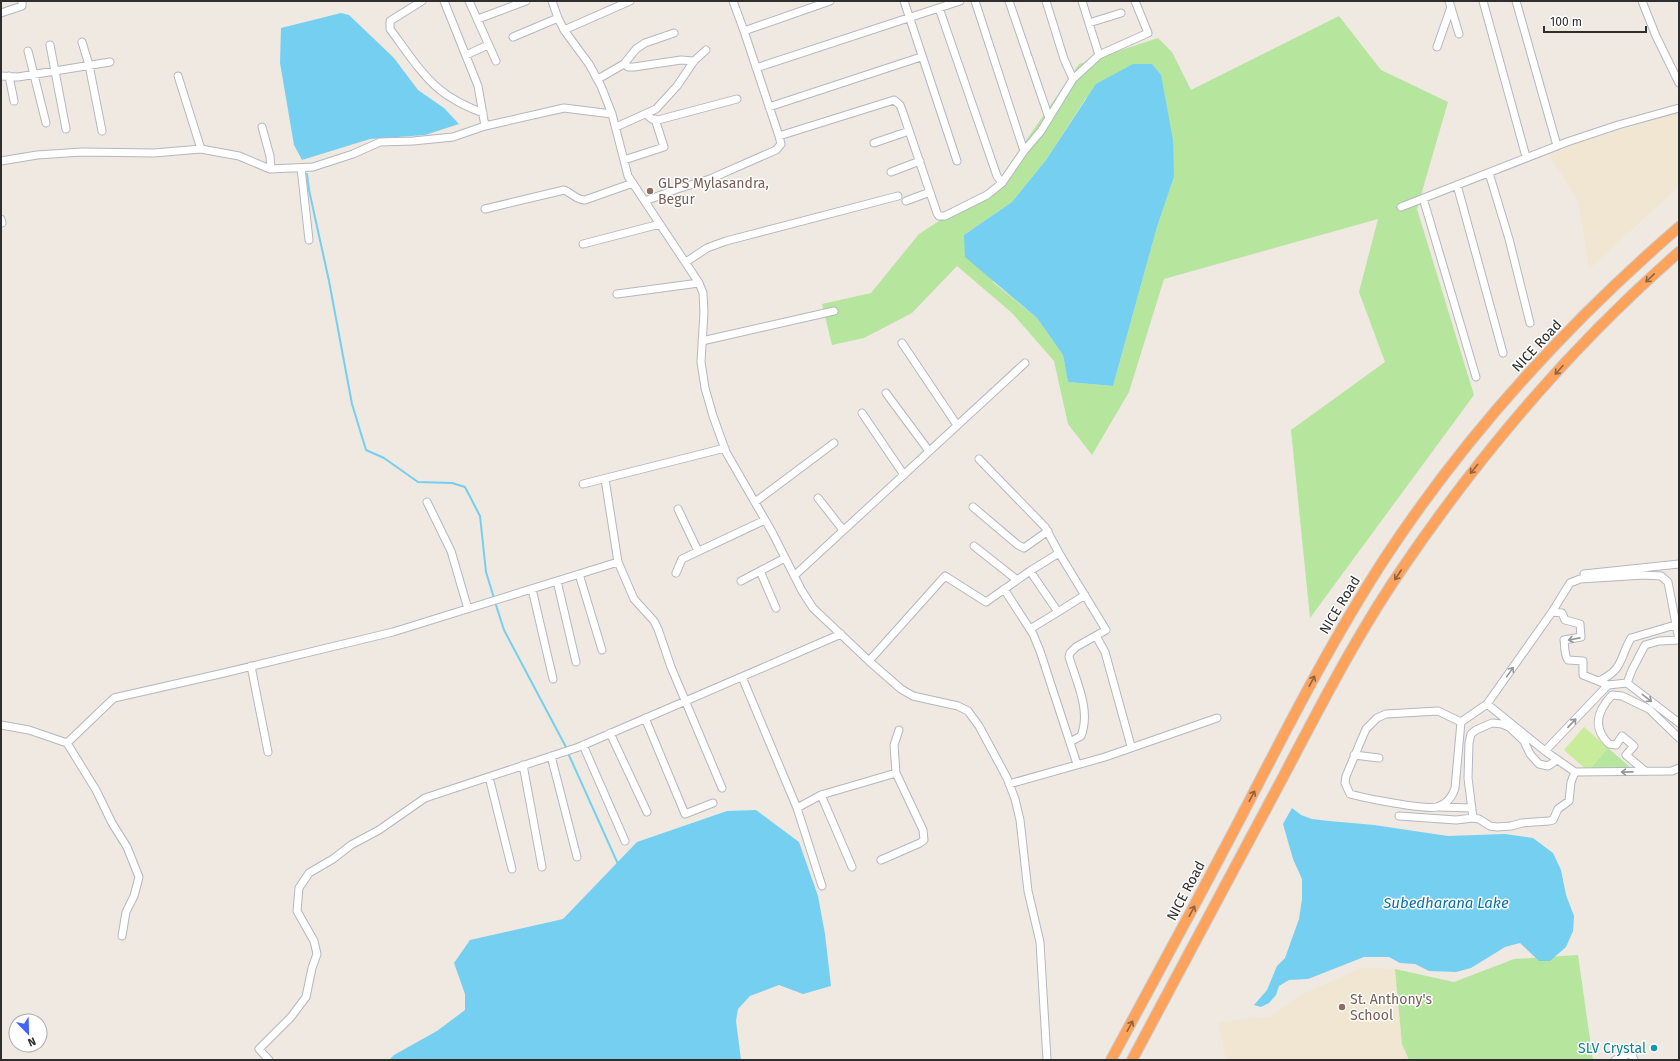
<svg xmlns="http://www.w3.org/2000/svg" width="1680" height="1061" font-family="'Fira Sans',sans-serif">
<rect width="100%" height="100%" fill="#efe9e1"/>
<!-- education -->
<path fill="#f0e6d1" d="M1679,112V186L1589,269L1578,200L1549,155L1578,143Z
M1362,968L1395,969L1402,1044L1409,1060H1226L1218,1022L1270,1017L1299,996Z"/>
<!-- green -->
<path fill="#b6e59e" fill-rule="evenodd" d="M1339,16L1381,70L1448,102L1417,209L1474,395L1310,618L1291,430L1385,362L1359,292L1378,219L1164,279L1129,392L1092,455L1068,424L1054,361L1012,313L957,266L912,313L864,338L832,345L822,304L871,293L919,234L996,184L1079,64L1158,38L1172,52L1191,90ZM1086,98L1174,177L1157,227L1113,386L1068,382L1063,355L1037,318L994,283L964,235L1012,202L1046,160Z
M1608,748L1631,768L1588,771Z
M1578,955L1593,1060H1409L1402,1044L1395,969L1454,982L1514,959Z"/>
<!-- pitch -->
<path fill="#c9ec9a" d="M1584,727L1608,748L1588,771L1564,750Z"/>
<!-- water -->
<path fill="#75cff0" d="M341,13L349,15L394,58L418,90L444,108L459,124L425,135L370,139L302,160L294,145L280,63L281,28Z
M1133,64H1152L1161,75L1173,140L1174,177L1157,227L1113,386L1068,382L1063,355L1037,318L965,257L964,235L1012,202L1046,160L1096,84Z
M1292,808L1301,815L1312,819L1329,821L1374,825L1448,836L1505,834L1533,838L1553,853L1561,870L1566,895L1574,916L1573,931L1566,947L1550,961H1539L1520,943L1505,947L1471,968L1456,972L1429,971L1415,964L1400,963L1389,957H1364L1308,979L1289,980L1279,986L1276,995L1269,1003L1261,1007L1254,1005L1267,990L1277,966L1285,958L1299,919L1302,899V879L1293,859L1283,824Z
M756,810L799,842L818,896L825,934L831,986L803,994L779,985L750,996L738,1009L736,1021L741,1060H389L394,1055L437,1031L465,1010V994L454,963L470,940L563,919L637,842L727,811Z"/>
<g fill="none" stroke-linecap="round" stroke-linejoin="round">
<!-- stream -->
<path stroke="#75cff0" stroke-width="2" d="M307,174L309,190L329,281L352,404L366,450L384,458L418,482L452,483L465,487L480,516L486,572L494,598
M495,602L504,630L567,749
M568,753L618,864"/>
<!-- minor casing -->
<g stroke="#b4b7c1" stroke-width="9">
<path id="minor" d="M422,1L390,21V29C405,49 420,73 439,89C452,100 467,107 483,113
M444,1L478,86L485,126
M469,1L496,61
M552,1L558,18L564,30L589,64L601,86L612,114L628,176L699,283L703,293L704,312L701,362L705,388L713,416L726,452L772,532L802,591L813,608L869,661L901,689L913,696L958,706L968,711L979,726L1007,778L1015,799L1020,820L1028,891L1040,942L1047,1060
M733,1L744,31
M904,1L957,161
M975,1L1024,151
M1009,1L1049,118
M1046,1L1064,59L1073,79
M1082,1L1099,55
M1449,1L1459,34
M1483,1L1525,153
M1516,1L1556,142
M1642,1L1656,36L1679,83
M939,8L997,176L1002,183
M1,13L22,6V1
M478,19L526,1
M1089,23L1121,13
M564,30L630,1
M513,37L558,18
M82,42L89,65L102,131
M50,45L66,129
M1437,47L1451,7
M28,51L46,123
M466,55L488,45
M624,64L628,67H634L681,60L694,61
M756,68L960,1
M1,76L18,77L110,62
M9,76L14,101
M178,76L201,149
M598,79L624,64L636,49L645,43L674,33
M769,107L921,57
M646,114L652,119L658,120L737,99
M262,127L270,156L271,169
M616,127L656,109L677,86L694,61L706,50
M779,136L894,100L900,105L902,110L937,213L939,216H945L987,195L1002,183L1024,151L1041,131L1073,79L1099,55L1148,33L1135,1
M874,143L909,131
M624,160L664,147L655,119
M1,161L37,155L82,152L154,153L201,149L239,156L270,169L313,167L353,154L380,142L413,141L453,137L485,126L564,108L612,114
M301,168L309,240
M891,172L920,161
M1489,173L1509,239L1530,323
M1457,185L1503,353
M1423,198L1476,377
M645,201L677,189L710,179L776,150L781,144L779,136L744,31L830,1
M906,201L930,192
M1401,207L1567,142L1618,125L1679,108
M485,209L564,190C572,193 576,200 585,200L633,183
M1,219L2,223
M583,244L660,224
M686,262L707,248L726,241L898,196
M617,294L699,283
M702,341L834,311
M902,343L957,425
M886,393L929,451
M862,413L904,475
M979,459L1045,527L1059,553
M605,479L618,562L634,599L654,621L658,629L671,667L722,788
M583,484L725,448
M818,498L843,530
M427,502L451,551L468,609
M755,502L834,443
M973,507L1018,545L1024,548L1048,531
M678,509L698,551
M974,546L1017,580
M1030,571L1058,612L1085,595
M676,573L682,559L765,520
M579,574L602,650
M1584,574L1679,564
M794,576L1025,363
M557,581L576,662
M741,581L760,571
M532,589L553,679
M1004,589L1033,634L1040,651L1077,764
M776,608L760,571L785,558
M1552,612L1562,613L1565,620L1580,624L1581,637L1564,640C1565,646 1564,655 1568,660L1583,661V675L1608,685L1627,683L1679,723
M1030,629L1058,612
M1096,636L1105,652L1131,746
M869,661L945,576L986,602L1030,571L1059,553L1106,630L1076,647L1070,653L1069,657C1077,683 1091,711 1081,736L1070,742
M251,666L268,752
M742,677L797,808
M1599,681C1624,669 1619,659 1631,638L1675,625
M1487,704L1545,751L1575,772L1672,771L1679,768
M645,718L685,814L713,803
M1461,722L1438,711L1386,714L1377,718L1366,729L1346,776L1345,783L1350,794C1364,798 1425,810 1437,807C1447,804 1452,798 1455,788L1461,722L1487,704L1552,612L1570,583L1580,579L1644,575L1661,576L1668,582L1679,640L1659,641L1645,645L1632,670L1627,683
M1,725L29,730L67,743L96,790L112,823L127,847L139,877L134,896L126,912L122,936
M610,733L647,812
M67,743L114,698L224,673L393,632L618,562
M583,745L625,841
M1545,751L1608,685
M1354,755L1379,758
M551,756L577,857
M523,765L542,867
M1645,771L1626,755L1634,746L1622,736L1616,745L1609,744C1592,728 1597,711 1612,695L1622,696L1649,709L1679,738
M489,777L512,869
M1009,784L1105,757L1217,718
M821,795L896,773
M1438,807L1472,808
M1399,816L1456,820L1473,818L1479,819L1490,826L1497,827L1511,826L1522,823L1549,821L1553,820L1558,809L1569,801L1571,782L1575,772
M1473,818L1468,778L1469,743L1471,734L1476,730L1492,723L1502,724L1509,727L1524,741L1530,754L1539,764L1548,766L1557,760
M881,860L920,843L924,840L923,830L896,773L894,745L899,730
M822,886L797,808L821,795L852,867
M269,1060L259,1049L291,1017L306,997L312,968L317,954L314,941L297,911L299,888L309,873L333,859L351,845L379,830L425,798L579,747L841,634
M1615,1060L1631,1053L1634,1060"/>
</g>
<!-- highway casing -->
<g stroke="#c9c9c9" stroke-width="12">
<path id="highway" d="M1111,1060C1154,981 1197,901 1239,821C1285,732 1330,643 1385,558C1466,435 1568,323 1679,227
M1132,1060C1182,967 1231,874 1281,781C1320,707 1358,632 1406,563C1484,449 1575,343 1679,252"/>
</g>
<!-- minor -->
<use href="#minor" stroke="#fff" stroke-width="7"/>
<!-- highway -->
<use href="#highway" stroke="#ffa35c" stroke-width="10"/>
</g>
<!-- one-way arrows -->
<defs><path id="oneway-shaft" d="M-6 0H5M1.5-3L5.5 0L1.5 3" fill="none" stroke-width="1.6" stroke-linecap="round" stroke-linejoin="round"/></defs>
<g stroke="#8c6343">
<use href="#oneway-shaft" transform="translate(1650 278) rotate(136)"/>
<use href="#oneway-shaft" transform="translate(1559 370) rotate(132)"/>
<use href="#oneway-shaft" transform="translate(1474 469) rotate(129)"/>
<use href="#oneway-shaft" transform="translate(1398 575) rotate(123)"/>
<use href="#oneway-shaft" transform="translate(1312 681) rotate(-62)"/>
<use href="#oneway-shaft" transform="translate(1252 796) rotate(-62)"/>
<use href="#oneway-shaft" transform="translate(1192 911) rotate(-62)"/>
<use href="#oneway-shaft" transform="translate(1130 1026) rotate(-62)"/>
</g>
<g stroke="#969696">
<use href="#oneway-shaft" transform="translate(1574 639) rotate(169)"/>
<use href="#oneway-shaft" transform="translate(1510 672) rotate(-55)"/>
<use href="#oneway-shaft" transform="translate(1647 698) rotate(38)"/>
<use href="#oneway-shaft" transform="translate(1572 723) rotate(-47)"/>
<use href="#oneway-shaft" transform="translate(1627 772) rotate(179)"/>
</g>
<!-- markers -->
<g fill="#8d6e63" stroke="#fff" stroke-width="1.5">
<circle cx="650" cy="191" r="4"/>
<circle cx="1342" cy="1007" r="4"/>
</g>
<circle fill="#0f9aa8" stroke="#fff" stroke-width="1.5" cx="1654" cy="1048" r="4"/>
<g text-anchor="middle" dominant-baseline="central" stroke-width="3" stroke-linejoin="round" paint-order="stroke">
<!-- education labels -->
<g font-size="14" fill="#785e54" stroke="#fff" text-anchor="start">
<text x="658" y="183">GLPS Mylasandra,<tspan x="658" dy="16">Begur</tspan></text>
<text x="1350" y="999">St. Anthony's<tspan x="1350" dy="16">School</tspan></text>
</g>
<!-- street labels -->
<g font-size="14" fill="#2e2e2e" stroke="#fff">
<text transform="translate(1537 346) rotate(-47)">NICE Road</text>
<text transform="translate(1340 605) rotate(-59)">NICE Road</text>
<text transform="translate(1186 891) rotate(-62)">NICE Road</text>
</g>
<!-- culture labels -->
<g font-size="14" fill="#0d838f" stroke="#fff" text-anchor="end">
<text x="1646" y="1048">SLV Crystal</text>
</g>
<!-- water labels -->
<g font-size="15" font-style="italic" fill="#0d6fa3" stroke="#fff">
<text x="1446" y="903">Subedharana Lake</text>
</g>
</g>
<!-- border -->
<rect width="1680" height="1061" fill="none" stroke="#2e2e2e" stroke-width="4"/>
<!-- north arrow -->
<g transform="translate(28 1033) rotate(157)"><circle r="19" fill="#ffffff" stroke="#ababab"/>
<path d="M0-3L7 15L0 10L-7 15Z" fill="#4264fb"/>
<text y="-6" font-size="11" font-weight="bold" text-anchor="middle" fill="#2e2e2e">N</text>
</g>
<!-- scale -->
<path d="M1544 26v6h102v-6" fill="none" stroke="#2e2e2e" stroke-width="2"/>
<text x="1550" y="26" font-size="12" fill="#2e2e2e" stroke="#ffffff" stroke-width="3" paint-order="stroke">100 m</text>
</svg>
